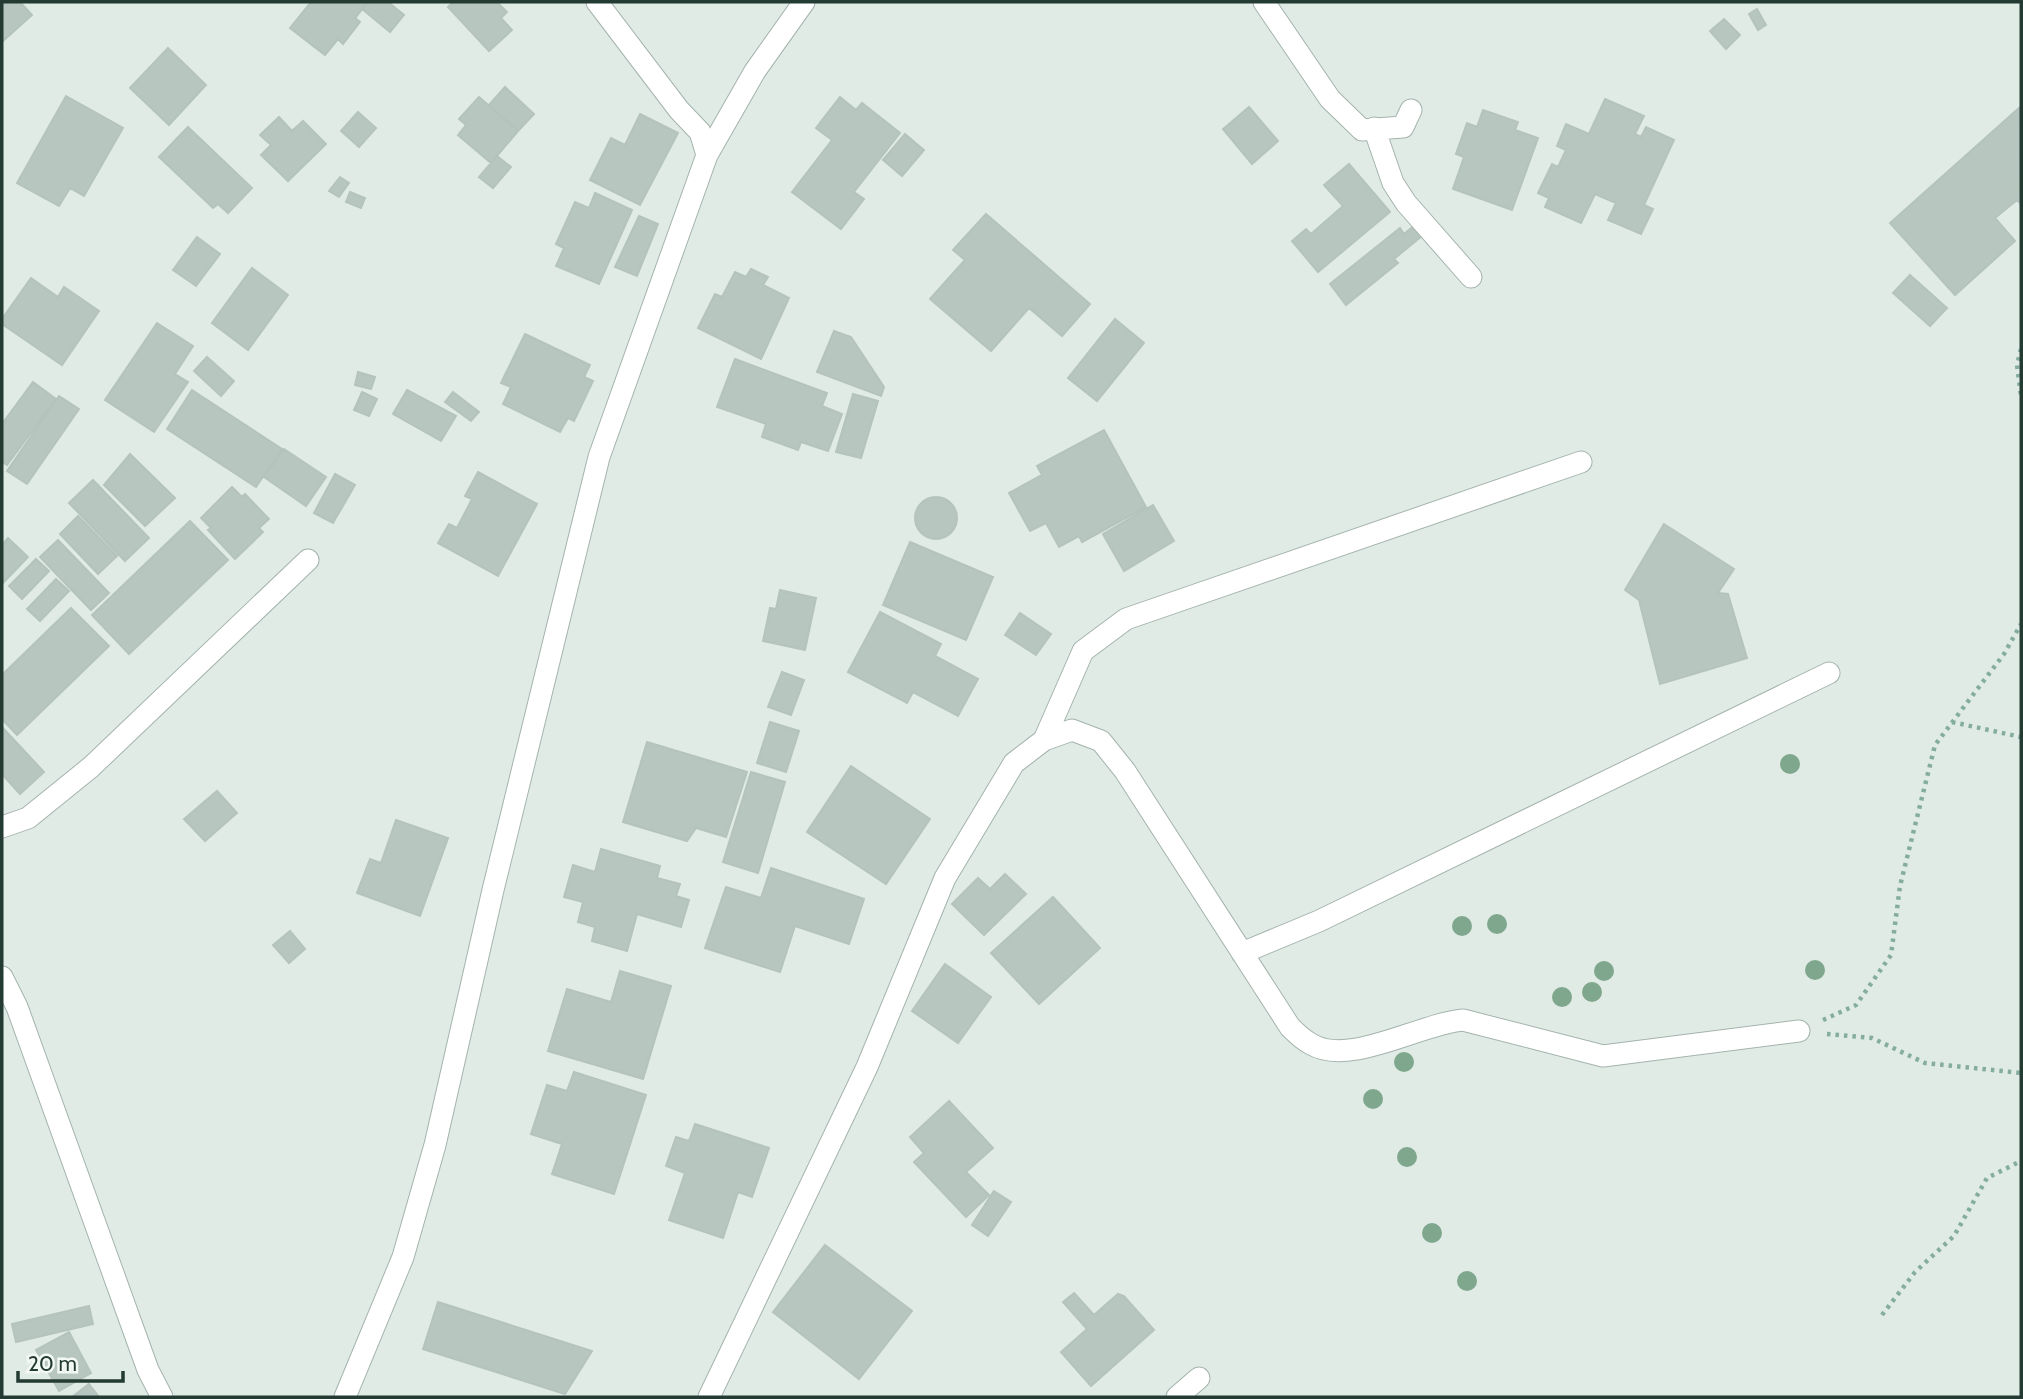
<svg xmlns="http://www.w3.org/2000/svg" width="2023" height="1399" font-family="Cabin,sans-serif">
<rect width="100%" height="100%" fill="#e1ebe6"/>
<!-- building -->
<path fill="#b7c6bf" stroke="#b4c4bd" stroke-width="2" d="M7,2H20L32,15L2,42V6Z
M311,2H368L355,18L360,22L343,44L338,39L325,55L290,28Z
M368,2H388L404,15L390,32L362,9Z
M453,2H497L507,12L501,18L512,30L489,51L448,7Z
M1757,9L1766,25L1758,30L1749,14Z
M1724,19L1740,35L1726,49L1710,31Z
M168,48L206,85L169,125L130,88Z
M505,87L534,114L518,131L489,105Z
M66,96L123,128L84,196L70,188L59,206L17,183Z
M479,97L518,131L491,163L458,135L466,125L459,119Z
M840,97L856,110L862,103L900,133L854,192L864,199L841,229L792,192L832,140L816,128Z
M1605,99L1644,116L1635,134L1641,137L1646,127L1674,140L1644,205L1653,209L1641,234L1608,220L1616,203L1595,194L1581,223L1545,207L1549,198L1538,193L1552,164L1558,167L1566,150L1557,146L1566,124L1589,134Z
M1249,107L1278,141L1252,164L1223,129Z
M2019,108L2021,204L2017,200L1995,218L2015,241L1955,295L1890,223Z
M1483,110L1518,122L1515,130L1538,138L1512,210L1453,189L1464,157L1456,154L1467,123L1477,127Z
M358,112L376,128L359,147L341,131Z
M640,114L678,133L640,205L590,180L611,138L625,145Z
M279,117L292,131L303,121L326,144L288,181L261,155L271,145L260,135Z
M188,127L252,188L228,213L218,204L213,208L159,157Z
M905,134L924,150L902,176L883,160Z
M497,156L511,167L493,188L479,177Z
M1349,164L1390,212L1318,272L1292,241L1306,229L1311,234L1343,206L1324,185Z
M340,177L349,183L339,197L329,191Z
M350,192L365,198L361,208L346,202Z
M595,193L632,210L599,284L556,266L564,248L556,244L575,202L589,208Z
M986,214L1090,304L1062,336L1029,308L991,351L930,299L965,260L953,250Z
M639,216L658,224L637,276L615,267Z
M1415,225L1423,235L1394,259L1398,263L1346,305L1330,284L1400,228L1404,234Z
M197,237L220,254L196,286L173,270Z
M252,268L288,295L248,350L212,323Z
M751,269L768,277L763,285L789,298L761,359L698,328L715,294L722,297L735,272L746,277Z
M1910,275L1947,308L1930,326L1893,293Z
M31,278L58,297L64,287L99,311L62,365L2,324V319Z
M1115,319L1144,343L1097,401L1068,378Z
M157,323L193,346L175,374L188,382L154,432L105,400Z
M834,331L851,337L884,387L881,396L817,372Z
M525,334L590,365L584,377L593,381L574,421L568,418L560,432L503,404L511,387L501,383Z
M207,357L234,381L221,396L194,371Z
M735,359L827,393L822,406L842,414L828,451L801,442L798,450L762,437L766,424L717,407Z
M358,372L375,377L371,389L355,385Z
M33,382L56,399L7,465L2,462V424Z
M192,390L282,449L256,487L167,429Z
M407,390L456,416L441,441L393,414Z
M362,392L377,399L369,416L354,410Z
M453,392L479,412L471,421L445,402Z
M853,394L878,401L861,458L836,452Z
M59,396L79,409L27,484L7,471Z
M1104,430L1146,507L1082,542L1079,536L1059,547L1046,523L1030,531L1009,493L1042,475L1037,466Z
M284,449L326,477L306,506L264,477Z
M130,454L175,498L145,526L104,485Z
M478,472L537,504L498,576L438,543L449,524L457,528L472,499L465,496Z
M335,474L355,485L333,523L314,513Z
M93,480L149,538L125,561L69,503Z
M232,487L242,497L245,494L269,519L259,528L263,532L235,559L208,530L211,528L201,518Z
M915 518a21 21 0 1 1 42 0a21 21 0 1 1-42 0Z
M1153,505L1174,541L1124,571L1103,534Z
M78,516L117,556L98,574L60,534Z
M190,521L228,560L129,654L92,615Z
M1664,524L1734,569L1718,593L1728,594L1747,658L1660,684L1639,600L1625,590Z
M8,538L28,557L2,584V545Z
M58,540L109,593L91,610L40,557Z
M910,542L993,577L966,640L883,605Z
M36,559L49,571L22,599L9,586Z
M56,579L69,591L40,621L27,609Z
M780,590L816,598L805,650L763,641L770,608L776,609Z
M71,608L109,646L17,735L2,719V675Z
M880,612L941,644L935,656L978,679L958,716L913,692L907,703L848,672Z
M1020,613L1051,634L1036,655L1005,635Z
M782,672L804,680L791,715L768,707Z
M770,722L799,731L786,772L757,763Z
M2,727L44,772L20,794L2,774Z
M647,742L747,772L726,837L696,828L687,841L623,822Z
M851,766L930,819L886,884L807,832Z
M751,772L785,782L758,873L723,862Z
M217,791L237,813L205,841L184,819Z
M396,820L448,838L420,916L357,893L370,859L381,863Z
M601,849L660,866L657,878L680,884L676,896L689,900L681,927L637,914L627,951L592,941L595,927L578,922L583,902L564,897L573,865L595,872Z
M771,868L864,899L849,944L795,926L780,972L705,948L726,887L761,898Z
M1005,874L1026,894L984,935L952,904L978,878L990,889Z
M1053,897L1100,948L1039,1004L991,953Z
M290,931L305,949L289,963L273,945Z
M945,964L991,997L958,1043L912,1011Z
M620,971L671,986L643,1079L548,1051L567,989L611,1002Z
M574,1072L646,1095L614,1194L552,1174L562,1144L531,1134L547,1085L567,1091Z
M949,1101L993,1148L966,1172L989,1195L966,1217L914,1162L924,1153L910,1137Z
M695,1124L769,1148L752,1197L738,1192L723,1238L669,1220L685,1173L666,1166L676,1137L689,1141Z
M994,1191L1011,1202L988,1236L972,1225Z
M825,1245L912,1311L859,1379L773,1312Z
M1074,1293L1094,1315L1118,1294L1124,1296L1154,1330L1091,1386L1061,1352L1087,1329L1063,1302Z
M438,1302L592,1351L565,1394L423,1349Z
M89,1306L93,1324L16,1342L12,1324Z
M69,1332L91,1373L59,1391L36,1350Z
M89,1384L99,1397H72Z"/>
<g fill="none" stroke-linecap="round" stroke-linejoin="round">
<!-- minor casing -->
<g stroke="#a4b3ad" stroke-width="23">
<path id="minor" d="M597,2L679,110L700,132L707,155
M1264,2L1330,99L1362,130L1403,127L1411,110
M1374,128L1393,183L1406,203L1471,277
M1044,740L1083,651L1126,619L1581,462
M2,827L28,818L91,767L308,560
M1242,953L1319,921L1829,673
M345,1397L403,1257L435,1145L493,890L599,457L707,155L755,71L804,2
M709,1397L867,1067L945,878L1014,763L1044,740L1072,730L1101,741L1125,771L1290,1027C1296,1033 1303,1040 1311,1044C1349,1067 1419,1024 1463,1020L1603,1056L1799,1031
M1177,1397L1199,1378"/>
</g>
<!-- tertiary casing -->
<g stroke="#a4b3ad" stroke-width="23">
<path id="tertiary" d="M2,977L17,1007L148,1370L162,1397"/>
</g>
<!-- path -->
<path stroke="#84ad9e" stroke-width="4.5" stroke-dasharray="3.5 5" stroke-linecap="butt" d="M2021,349L2017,365L2021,396
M1952,722L2021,737
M1823,1020L1856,1005L1891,955L1900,886L1935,745L2004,654L2021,624
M1827,1034L1872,1038L1925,1063L2021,1073
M1882,1315L1915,1272L1954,1236L1987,1178L2021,1161"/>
<!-- minor -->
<use href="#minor" stroke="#fff" stroke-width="21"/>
<!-- tertiary -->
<use href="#tertiary" stroke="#fff" stroke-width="21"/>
</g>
<!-- trees -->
<g fill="#7fa78d">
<circle cx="1790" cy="764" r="10"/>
<circle cx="1497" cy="924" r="10"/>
<circle cx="1462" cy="926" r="10"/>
<circle cx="1815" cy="970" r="10"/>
<circle cx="1604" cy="971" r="10"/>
<circle cx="1592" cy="992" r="10"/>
<circle cx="1562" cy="997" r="10"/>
<circle cx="1404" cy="1062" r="10"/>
<circle cx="1373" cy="1099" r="10"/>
<circle cx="1407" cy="1157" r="10"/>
<circle cx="1432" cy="1233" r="10"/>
<circle cx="1467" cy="1281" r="10"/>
</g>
<!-- border -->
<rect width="2023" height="1399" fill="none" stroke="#233b33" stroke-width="7"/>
<!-- scale -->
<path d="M18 1371v10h105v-10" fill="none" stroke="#233b33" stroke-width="3.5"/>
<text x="28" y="1371" font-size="21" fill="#233b33" stroke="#f2f8f4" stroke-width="5" paint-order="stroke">20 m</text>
</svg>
